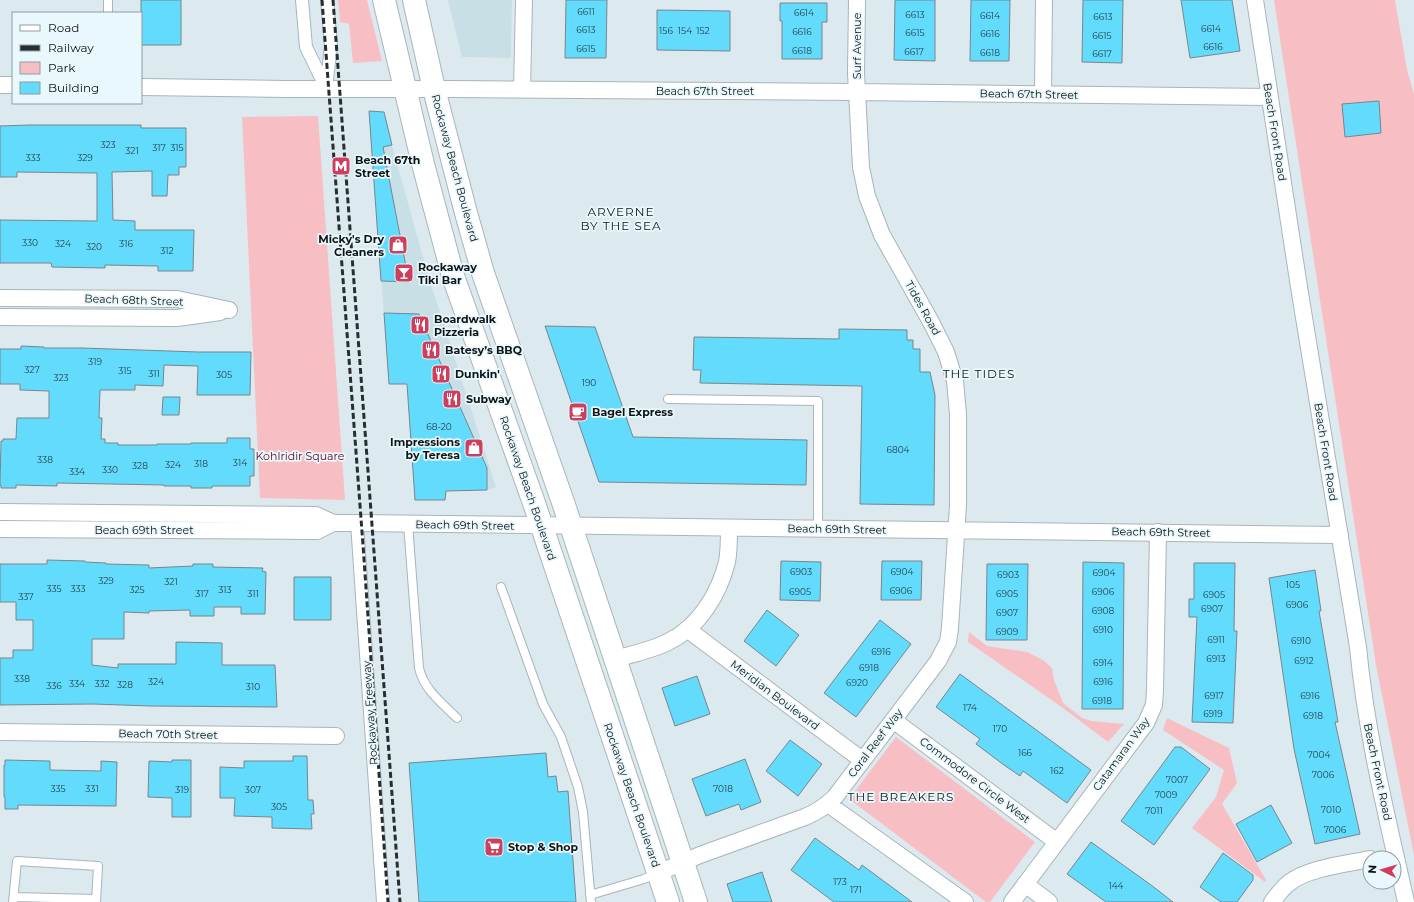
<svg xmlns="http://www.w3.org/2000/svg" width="1414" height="902" font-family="Montserrat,sans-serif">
<rect width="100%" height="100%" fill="#dceaef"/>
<!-- built -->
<path fill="#c8dfe6" d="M448,0H512L511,58L462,57Z
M369,111L384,112L392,145L427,272L496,487L487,490L446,491L445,500H415L407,384H389Z"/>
<!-- green -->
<path fill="#f7bfc4" d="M338,0H367L382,61L353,63L349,24L340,22Z
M1274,0H1395L1407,70L1414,94V855L1376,665Z
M318,116L345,500L260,498L242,117Z
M969,632L987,646L1027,652L1043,660L1052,668L1054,680L1063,703L1082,718L1092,721L1124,724L1108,742L1063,708L968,642Z
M1167,718L1229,748L1237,783L1222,804L1266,880L1265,882L1192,828L1216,797L1224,770L1163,730Z
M896,737L1035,842L990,902H986L849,799Z"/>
<!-- building -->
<path fill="#63dbfc" stroke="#79868a" d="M141,0H181V45H141Z
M566,0H607L606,58H565Z
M895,0H935V61L894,60Z
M971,0H1010L1009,61H970Z
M1083,0H1123L1122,63L1082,62Z
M1181,0H1232L1240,51L1190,58Z
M780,3H827V22H822V59H782V21H780Z
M657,10L730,11V51L657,50Z
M1379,101L1381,133L1345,137L1342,104Z
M369,111L384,112L392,145L383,147L409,282L381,281Z
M29,125H141V128H186V167H179V175H168L167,196H152V171L112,172L113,220L135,221V230H194L193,271H158V266L105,265V268L52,267L51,263H0V220L97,221V173L17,172V177H0V126Z
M384,313L419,314L487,468V490L446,491L445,500H415L407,384H389Z
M545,326L595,327L633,437L807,440L806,485L599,482Z
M839,329L907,330V340H913V349H920V372H930L935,395L934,505L860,504L862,386L700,383L701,370H693L694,337L839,339Z
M21,346L44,347V348H82L198,352H251L250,395H197L198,366L164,365L163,386L135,385V390H100L99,418H102L101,439H105V443H118V445H157V444H191V443H227V438H250V449H254V476H250V486H212V488H191V486H164V485L57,483V486L16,485V488H1V485H0L1,441H3V439H16L17,418H49V391L20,390V384H0V349H21Z
M163,397H180L179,415H162Z
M47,560L85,561V562L106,563V564L149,565V568L193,566V564H213V567L263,568L262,571L266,572L265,614H241V607H214V616H190V610L149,611V613L124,612V639H92V665L118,668V664H176V642L222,643V665H275L277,707L150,706L93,704L0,705V658H13V650H33V620H16V602H0V564H47Z
M781,561L821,562L820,601L780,600Z
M882,561H922L921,600H881Z
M1083,562L1124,563L1123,709H1082Z
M1194,563H1235L1234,631H1237L1233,723L1192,722L1197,617H1189V599H1194Z
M987,564H1028L1027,640H986Z
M1315,570L1321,611H1319L1338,722H1335L1360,834L1315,844L1294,749L1269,578Z
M294,577H331V620H294Z
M767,610L799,635L776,666L744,641Z
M880,620L911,644L856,717L824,693Z
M960,674L1091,770L1067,803L1023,771L1020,776L1004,765L976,744L980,739L936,707Z
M697,676L710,714L675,726L662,688Z
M790,740L822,764L798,796L766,771Z
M1175,747H1181L1210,769L1154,845L1121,821Z
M546,753L548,777L556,776L558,792L568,791L576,902H419L409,763Z
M293,756H307L308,800H313L314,814H311L312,829L272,828V817L234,816L235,798H220V767L244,768V761H293Z
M745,759L761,802L741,810L739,804L706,816L692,779Z
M5,760L50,761V770L101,771V761L117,762L116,806L18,805V809H5V797H4V765H5Z
M172,760H191V817H172V798L148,797L149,761L172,762Z
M1271,805L1292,843L1257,862L1236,824Z
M815,838L859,870L862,865L912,902H834L791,870Z
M1091,842L1151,885L1173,902H1106L1067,874Z
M1223,853L1253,875V880L1237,902H1221L1200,887Z
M762,872L772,902H733L727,884Z"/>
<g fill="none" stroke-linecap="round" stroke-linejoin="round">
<!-- service casing -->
<g stroke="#a8b5ba" stroke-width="10">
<path id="service" d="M108,13V0
M668,399L818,401V529
M408,524L419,668C424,690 442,703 457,718
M501,587L543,704L561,737L578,787L583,812L591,902
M590,895L644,879L657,873
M14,897L96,899
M13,902L17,861L98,866L96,902"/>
</g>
<!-- pedestrian casing -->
<g stroke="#a8b5ba" stroke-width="14">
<path id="pedestrian" d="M302,0L306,47L326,88
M326,88L331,46L327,0
M357,523L383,902"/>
</g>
<!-- minor casing -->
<g stroke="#a8b5ba" stroke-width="18">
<path id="minor" d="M1255,0L1299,287L1358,647C1366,733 1387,817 1406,902
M0,85H13
M141,87L285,89H452L857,92L1269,97
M522,90L524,0
M1043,94L1044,0
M0,298L177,299L229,310
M0,317L177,318L220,312
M0,512L316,515L333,523H357L1340,535
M0,529L317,531L333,523
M687,629L862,760
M615,659C633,654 652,650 668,642C699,627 719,594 727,562C729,551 729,539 729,528
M893,720L1057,842
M0,732L336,736
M828,804L965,902
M658,873L700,855L805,817C817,812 826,806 835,797L938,661L948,642L950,628L958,505V414L955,381L946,352L931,322L882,235L867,196L861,167L856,73L857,0
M1025,884L1049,902
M1012,902L1146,723L1154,705L1155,690L1158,532
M1272,902C1278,895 1282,888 1289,883C1307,868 1347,864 1370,859"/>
</g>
<!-- primary casing -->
<g stroke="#a8b5ba" stroke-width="24">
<path id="primary" d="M384,0L423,164L453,276L534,503L668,902
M414,0L434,89L466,213L483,273L564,505L696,902"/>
</g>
<!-- service -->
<use href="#service" stroke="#fff" stroke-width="8"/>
<!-- pedestrian -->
<use href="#pedestrian" stroke="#fff" stroke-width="12"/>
<!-- minor -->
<use href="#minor" stroke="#fff" stroke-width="16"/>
<!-- primary -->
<use href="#primary" stroke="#fff" stroke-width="22"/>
<!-- rail -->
<path stroke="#272e30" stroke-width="3" stroke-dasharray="6 3" stroke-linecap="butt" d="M322,0L363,545L388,902
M333,0L400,902"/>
</g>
<!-- icons -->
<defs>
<g id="metro-square" transform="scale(1)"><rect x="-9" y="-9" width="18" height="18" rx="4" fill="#ce3f5d" stroke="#e9f8fc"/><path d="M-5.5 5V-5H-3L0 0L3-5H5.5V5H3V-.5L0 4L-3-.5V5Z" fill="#fff"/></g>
<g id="shop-square" transform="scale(1)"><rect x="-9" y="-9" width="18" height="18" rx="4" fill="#ce3f5d" stroke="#e9f8fc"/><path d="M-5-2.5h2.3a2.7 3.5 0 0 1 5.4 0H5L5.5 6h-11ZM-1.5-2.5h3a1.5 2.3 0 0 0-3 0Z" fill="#fff"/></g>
<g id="bar-square" transform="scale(1)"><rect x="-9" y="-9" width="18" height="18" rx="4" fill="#ce3f5d" stroke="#e9f8fc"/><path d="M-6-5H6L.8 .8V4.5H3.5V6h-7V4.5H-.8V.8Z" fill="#fff"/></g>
<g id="restaurant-square" transform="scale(1)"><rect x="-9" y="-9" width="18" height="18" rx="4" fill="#ce3f5d" stroke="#e9f8fc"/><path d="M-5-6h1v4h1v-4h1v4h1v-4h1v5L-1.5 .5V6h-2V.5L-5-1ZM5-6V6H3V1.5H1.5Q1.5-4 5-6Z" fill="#fff"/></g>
<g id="cafe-square" transform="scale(1)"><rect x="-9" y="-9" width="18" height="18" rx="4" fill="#ce3f5d" stroke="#e9f8fc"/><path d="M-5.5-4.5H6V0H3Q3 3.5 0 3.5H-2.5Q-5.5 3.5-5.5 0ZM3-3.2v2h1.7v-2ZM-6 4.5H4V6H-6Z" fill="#fff"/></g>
<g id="supermarket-square" transform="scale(1)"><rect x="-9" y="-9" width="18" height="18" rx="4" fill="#ce3f5d" stroke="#e9f8fc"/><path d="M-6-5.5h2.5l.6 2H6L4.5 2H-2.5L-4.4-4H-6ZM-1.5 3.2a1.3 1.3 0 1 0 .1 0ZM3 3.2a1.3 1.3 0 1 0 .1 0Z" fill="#fff"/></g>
</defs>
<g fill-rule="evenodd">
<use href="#metro-square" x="341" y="166"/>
<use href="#shop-square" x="398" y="245"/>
<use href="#bar-square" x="404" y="273"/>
<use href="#restaurant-square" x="420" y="325"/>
<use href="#restaurant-square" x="431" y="350"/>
<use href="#restaurant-square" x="441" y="374"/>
<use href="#restaurant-square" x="452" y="399"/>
<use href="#cafe-square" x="578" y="412"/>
<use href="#shop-square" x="474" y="448"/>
<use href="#supermarket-square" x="494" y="847"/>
</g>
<g text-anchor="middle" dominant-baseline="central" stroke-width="3.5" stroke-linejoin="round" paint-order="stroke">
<!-- number labels -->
<g font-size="9" fill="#244650">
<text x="586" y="11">6611</text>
<text x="804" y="12">6614</text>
<text x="915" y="14">6613</text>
<text x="990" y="15">6614</text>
<text x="1103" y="16">6613</text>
<text x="1211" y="28">6614</text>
<text x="586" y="29">6613</text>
<text x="666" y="30">156</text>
<text x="685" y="30">154</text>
<text x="703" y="30">152</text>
<text x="802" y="31">6616</text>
<text x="915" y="32">6615</text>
<text x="990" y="33">6616</text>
<text x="1102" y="35">6615</text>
<text x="1213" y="46">6616</text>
<text x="586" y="48">6615</text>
<text x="802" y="50">6618</text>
<text x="914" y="51">6617</text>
<text x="990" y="52">6618</text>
<text x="1102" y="53">6617</text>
<text x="108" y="144">323</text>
<text x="159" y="147">317</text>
<text x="177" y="147">315</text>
<text x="132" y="150">321</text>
<text x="33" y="157">333</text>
<text x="85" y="157">329</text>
<text x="30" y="242">330</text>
<text x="63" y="243">324</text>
<text x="126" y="243">316</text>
<text x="94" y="246">320</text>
<text x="167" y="250">312</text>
<text x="95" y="361">319</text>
<text x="32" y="369">327</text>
<text x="125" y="370">315</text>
<text x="154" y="373">311</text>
<text x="224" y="374">305</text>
<text x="61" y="377">323</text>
<text x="589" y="382">190</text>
<text x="439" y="426">68-20</text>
<text x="898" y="449">6804</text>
<text x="45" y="459">338</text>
<text x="240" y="462">314</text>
<text x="201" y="463">318</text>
<text x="173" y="464">324</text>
<text x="140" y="465">328</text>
<text x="110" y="469">330</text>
<text x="77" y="471">334</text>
<text x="801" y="571">6903</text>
<text x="902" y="571">6904</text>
<text x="1104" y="572">6904</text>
<text x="1008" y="574">6903</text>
<text x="106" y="580">329</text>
<text x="171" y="581">321</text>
<text x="1293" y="584">105</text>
<text x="54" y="588">335</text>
<text x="78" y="588">333</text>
<text x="137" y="589">325</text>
<text x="225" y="589">313</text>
<text x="901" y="590">6906</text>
<text x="800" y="591">6905</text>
<text x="1103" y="591">6906</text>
<text x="202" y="593">317</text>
<text x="253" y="593">311</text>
<text x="1007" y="593">6905</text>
<text x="1214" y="594">6905</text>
<text x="26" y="596">337</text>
<text x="1297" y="604">6906</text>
<text x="1212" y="608">6907</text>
<text x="1103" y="610">6908</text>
<text x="1007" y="612">6907</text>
<text x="1103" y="629">6910</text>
<text x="1007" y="631">6909</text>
<text x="1216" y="639">6911</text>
<text x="1301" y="640">6910</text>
<text x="881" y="651">6916</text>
<text x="1216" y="658">6913</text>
<text x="1304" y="660">6912</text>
<text x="1103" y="662">6914</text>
<text x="869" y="667">6918</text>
<text x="22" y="678">338</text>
<text x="156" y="681">324</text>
<text x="1103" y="681">6916</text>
<text x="857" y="682">6920</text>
<text x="77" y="683">334</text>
<text x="102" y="683">332</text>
<text x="125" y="684">328</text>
<text x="54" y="685">336</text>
<text x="253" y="686">310</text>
<text x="1214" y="695">6917</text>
<text x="1310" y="695">6916</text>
<text x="1102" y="700">6918</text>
<text x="970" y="707">174</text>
<text x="1213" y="713">6919</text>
<text x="1313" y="715">6918</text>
<text x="1000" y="728">170</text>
<text x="1025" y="752">166</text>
<text x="1319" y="754">7004</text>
<text x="1057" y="770">162</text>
<text x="1323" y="774">7006</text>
<text x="1177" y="779">7007</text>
<text x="58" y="788">335</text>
<text x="92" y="788">331</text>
<text x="723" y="788">7018</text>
<text x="182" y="789">319</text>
<text x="253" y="789">307</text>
<text x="1166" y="794">7009</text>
<text x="279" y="806">305</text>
<text x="1331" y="809">7010</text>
<text x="1154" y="810">7011</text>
<text x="1335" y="829">7006</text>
<text x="840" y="881">173</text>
<text x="1116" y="885">144</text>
<text x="856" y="889">171</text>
</g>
<!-- street labels -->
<g font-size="11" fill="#0f1416" stroke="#e9f8fc">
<text transform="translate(857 46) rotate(-90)">Surf Avenue</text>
<text x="705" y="91">Beach 67th Street</text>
<text transform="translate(1029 94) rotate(1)">Beach 67th Street</text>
<text transform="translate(1275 132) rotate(81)">Beach Front Road</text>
<text transform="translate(455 168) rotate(75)">Rockaway Beach Boulevard</text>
<text transform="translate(134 300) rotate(2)">Beach 68th Street</text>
<text transform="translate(923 308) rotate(61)">Tides Road</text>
<text transform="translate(1326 452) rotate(81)">Beach Front Road</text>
<text transform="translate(528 488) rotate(71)">Rockaway Beach Boulevard</text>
<text transform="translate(465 525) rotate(1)">Beach 69th Street</text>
<text transform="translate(837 529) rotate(1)">Beach 69th Street</text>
<text x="144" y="530">Beach 69th Street</text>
<text transform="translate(1161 532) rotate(1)">Beach 69th Street</text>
<text transform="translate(775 695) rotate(37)">Meridian Boulevard</text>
<text transform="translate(370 713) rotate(-94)">Rockaway Freeway</text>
<text transform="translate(168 734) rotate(1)">Beach 70th Street</text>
<text transform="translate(875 743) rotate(-53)">Coral Reef Way</text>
<text transform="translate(1121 754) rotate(-54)">Catamaran Way</text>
<text transform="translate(1378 772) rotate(78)">Beach Front Road</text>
<text transform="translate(975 780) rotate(37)">Commodore Circle West</text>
<text transform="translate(632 795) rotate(71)">Rockaway Beach Boulevard</text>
</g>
<!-- poi labels -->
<g font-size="11" font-weight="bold" fill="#0f1416" stroke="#e9f8fc" text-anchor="start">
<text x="355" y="160">Beach 67th<tspan x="355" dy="13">Street</tspan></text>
<text x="384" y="239" text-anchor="end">Micky's Dry<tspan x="384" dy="13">Cleaners</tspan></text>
<text x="418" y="267">Rockaway<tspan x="418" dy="13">Tiki Bar</tspan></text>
<text x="434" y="319">Boardwalk<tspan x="434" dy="13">Pizzeria</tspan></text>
<text x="445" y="350">Batesy’s BBQ</text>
<text x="455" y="374">Dunkin'</text>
<text x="466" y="399">Subway</text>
<text x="592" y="412">Bagel Express</text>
<text x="460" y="442" text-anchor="end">Impressions<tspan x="460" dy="13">by Teresa</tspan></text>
<text x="508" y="847">Stop &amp; Shop</text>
</g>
<!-- park labels -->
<g font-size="11" fill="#5d051f" stroke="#e9f8fc">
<text x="300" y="456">Kohlridir Square</text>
</g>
<!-- neighbourhood labels -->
<g font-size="12" letter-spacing="1" fill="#0f1416" stroke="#e9f8fc">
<text x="621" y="211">ARVERNE<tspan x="621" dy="14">BY THE SEA</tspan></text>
<text x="979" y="373">THE TIDES</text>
<text x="901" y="796">THE BREAKERS</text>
</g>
</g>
<!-- legend -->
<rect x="12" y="12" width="130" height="92" fill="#e9f8fc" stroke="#929da0"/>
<rect x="20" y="25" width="20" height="6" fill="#ffffff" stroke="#929da0"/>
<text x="48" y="32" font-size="12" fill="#0f1416">Road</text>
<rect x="20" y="45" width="20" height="6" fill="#272e30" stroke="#929da0"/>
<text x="48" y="52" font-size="12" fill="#0f1416">Railway</text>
<rect x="20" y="62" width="20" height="12" fill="#f7bfc4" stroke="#929da0"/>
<text x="48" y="72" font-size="12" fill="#0f1416">Park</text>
<rect x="20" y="82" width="20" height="12" fill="#63dbfc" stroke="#929da0"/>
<text x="48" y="92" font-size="12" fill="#0f1416">Building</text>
<!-- north arrow -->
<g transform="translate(1382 870) rotate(275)"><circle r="19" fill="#e9f8fc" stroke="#929da0"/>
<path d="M0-3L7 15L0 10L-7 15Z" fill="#ce3f5d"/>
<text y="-6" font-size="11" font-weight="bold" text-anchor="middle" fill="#0f1416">N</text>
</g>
</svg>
